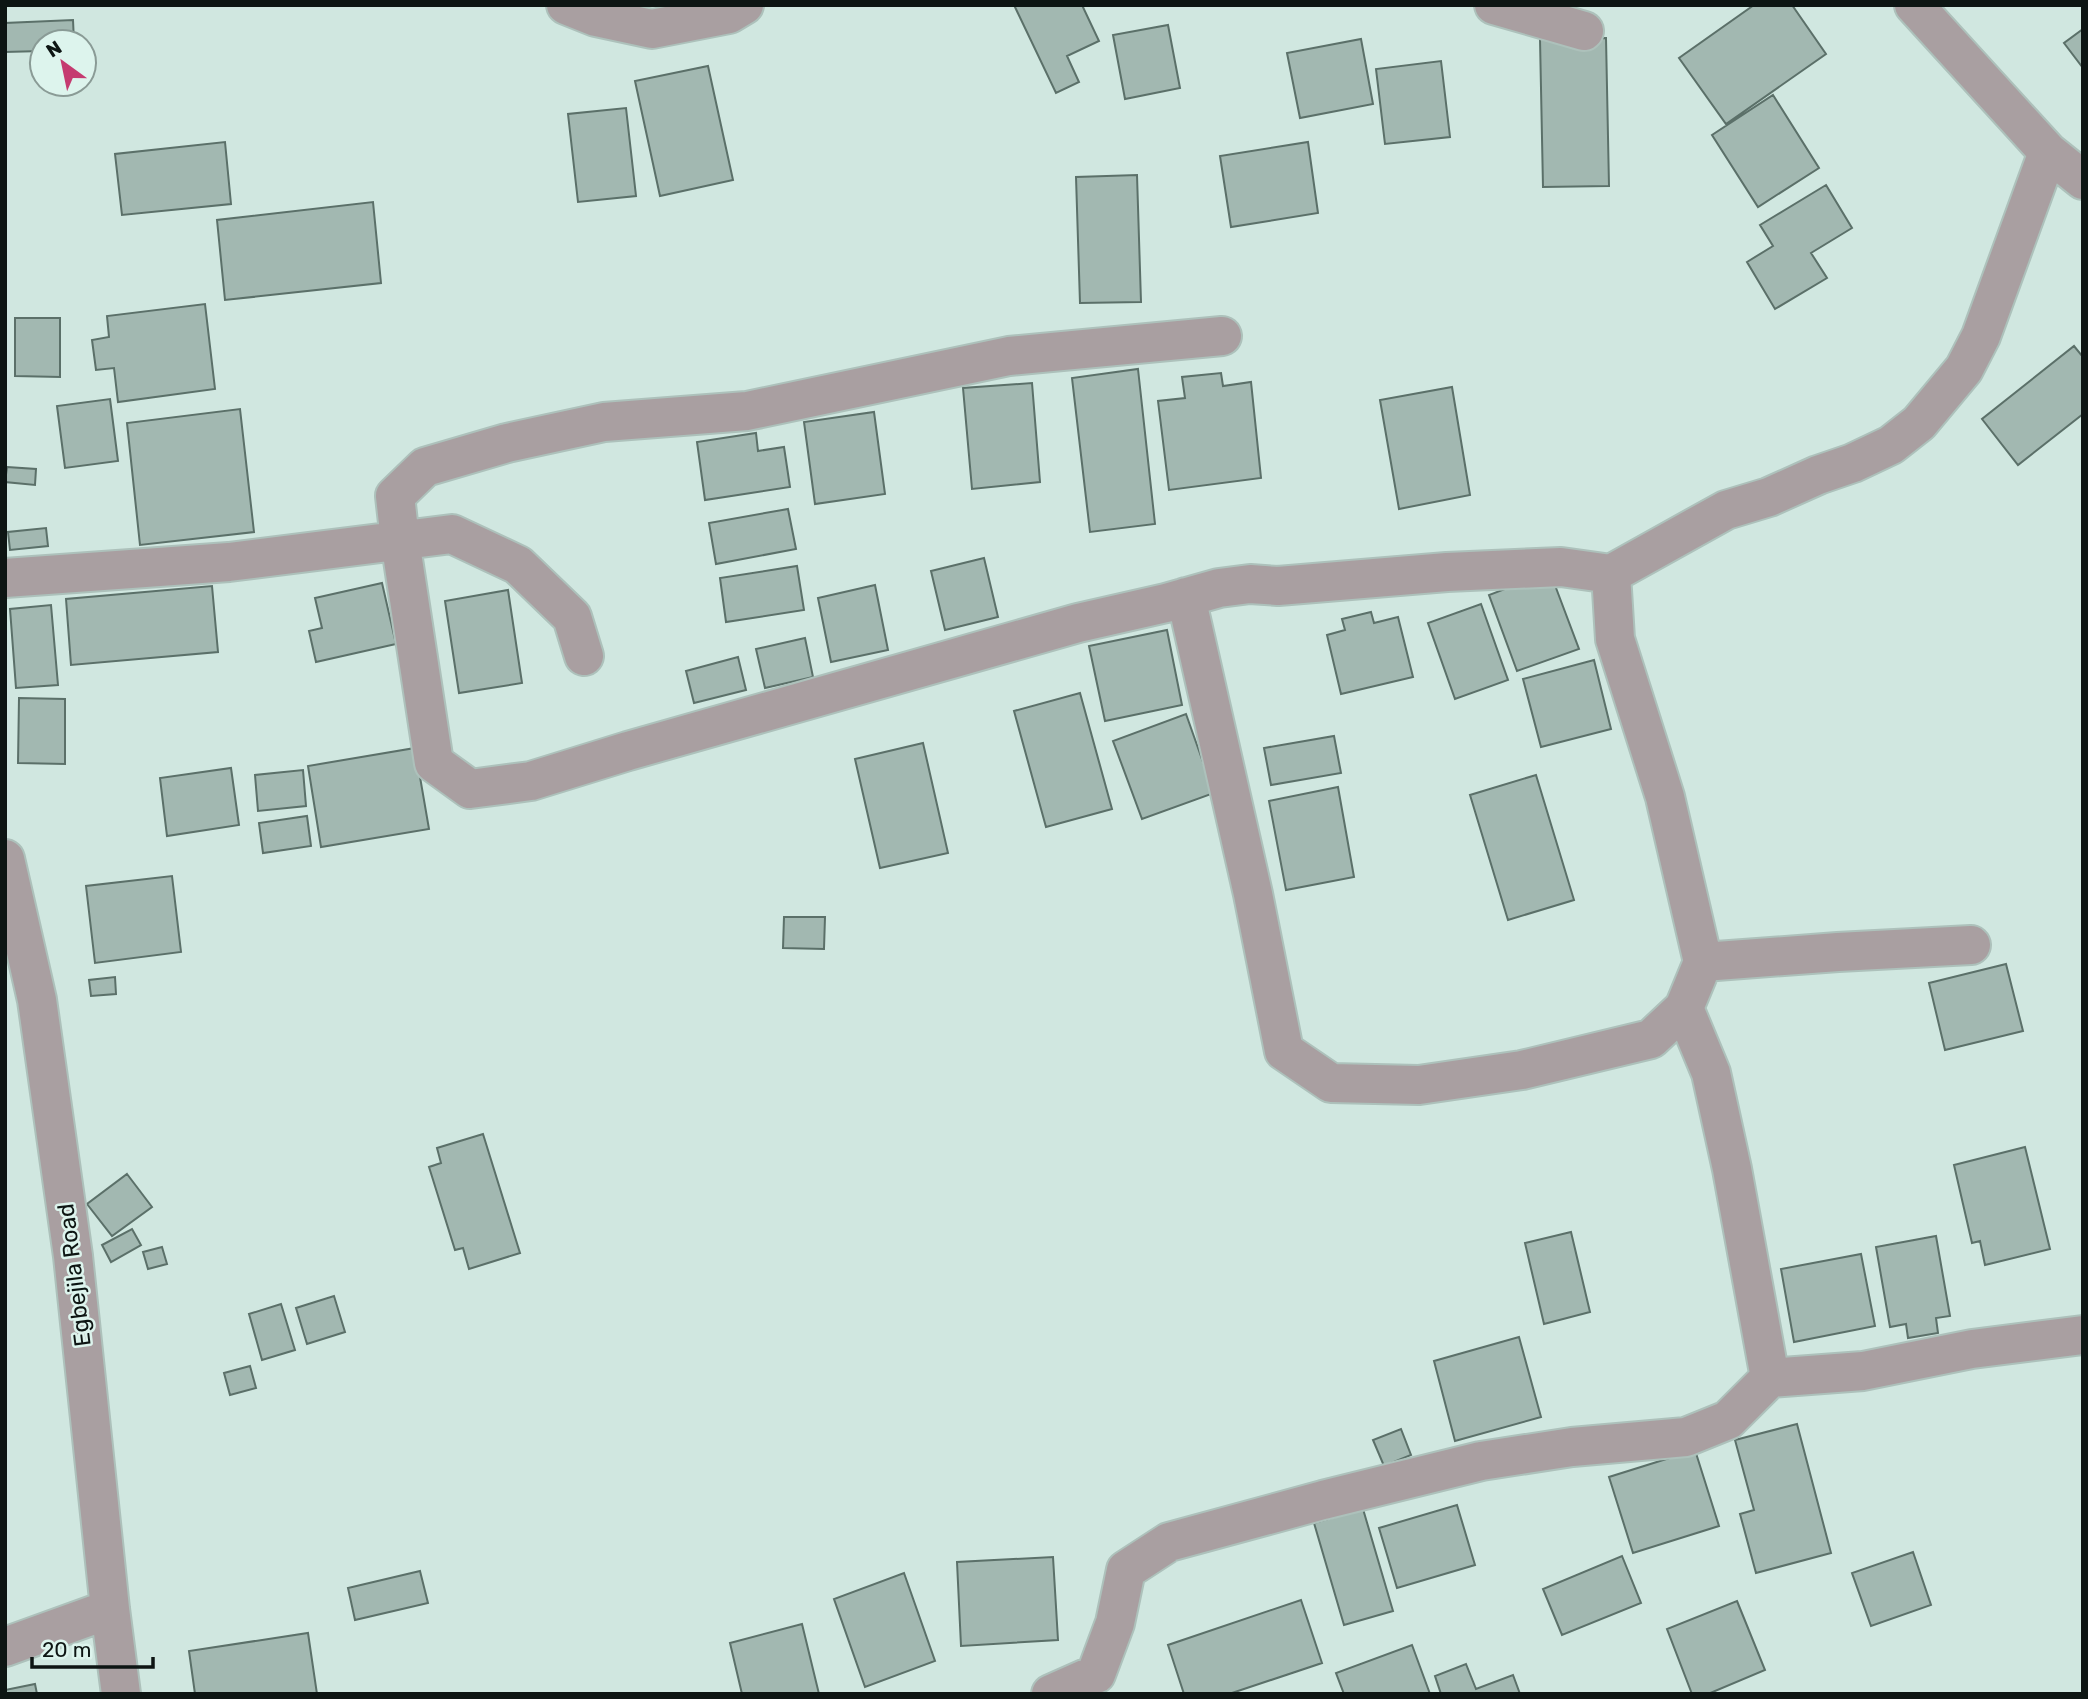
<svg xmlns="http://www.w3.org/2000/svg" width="2088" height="1699" font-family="Rubik,sans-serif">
<rect width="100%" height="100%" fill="#d0e7e0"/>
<!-- building -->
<path fill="#a2b8b1" stroke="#5b7069" stroke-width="2" d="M1014,5H1082L1099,41L1067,56L1079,82L1056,93Z
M1754,5H1792L1826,54L1726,124L1679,58Z
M73,20L74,42H42V51L5,52V23Z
M1168,25L1180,88L1125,99L1113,35Z
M2083,29V68L2064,43Z
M1606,38L1609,186L1543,187L1540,39Z
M1361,39L1373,104L1300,118L1287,53Z
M1441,61L1450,137L1385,144L1376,69Z
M708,66L733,180L660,196L635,81Z
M1773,95L1819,168L1758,207L1712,135Z
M626,108L636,196L578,202L568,114Z
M225,142L231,204L122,215L115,154Z
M1308,142L1318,213L1231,227L1220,156Z
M1137,175L1141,302L1080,303L1076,177Z
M1826,185L1852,228L1811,253L1827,278L1775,309L1747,262L1773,246L1760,225Z
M373,202L381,283L225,300L217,220Z
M205,304L215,389L118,402L114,368L96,370L92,340L109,337L107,316Z
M15,318H60V377L15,376Z
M2074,346L2083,357V414L2018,465L1982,419Z
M1138,369L1155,524L1090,532L1072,378Z
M1221,373L1223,386L1251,382L1261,478L1169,490L1158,401L1185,398L1182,377Z
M1032,383L1040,482L972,489L963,388Z
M1452,387L1470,495L1399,509L1380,400Z
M110,399L118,461L65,468L57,406Z
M240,409L254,532L140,545L127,423Z
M874,412L885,494L815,504L804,422Z
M756,433L758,451L784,447L790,487L705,500L697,442Z
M7,467L36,469L35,485L5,482Z
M788,509L796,549L716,564L709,523Z
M46,528L48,546L10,550L8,532Z
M984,558L998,617L945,630L931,571Z
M797,566L804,610L726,622L720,578Z
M1550,572L1579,649L1517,671L1489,595Z
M382,583L396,644L316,662L309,631L322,628L315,598Z
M875,585L888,650L831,662L818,598Z
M212,586L218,652L71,665L66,599Z
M508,590L522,683L459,693L445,601Z
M1481,604L1508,680L1455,699L1428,623Z
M51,605L58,685L16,688L10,609Z
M1371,612L1374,623L1398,617L1413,677L1341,694L1327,635L1345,630L1342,619Z
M1167,630L1182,705L1105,721L1089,646Z
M805,638L813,677L765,688L756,649Z
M738,657L746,690L694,703L686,671Z
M1594,660L1611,729L1541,747L1523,679Z
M1080,693L1112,809L1046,827L1014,711Z
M19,698L65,699V764L18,763Z
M1186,714L1214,793L1142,819L1113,741Z
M1334,736L1341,773L1271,785L1264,748Z
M923,743L948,853L880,868L855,759Z
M415,748L429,829L321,847L308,766Z
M231,768L239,825L167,836L160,778Z
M303,770L306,806L258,811L255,775Z
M1536,775L1574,900L1508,920L1470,795Z
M1338,787L1354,877L1286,890L1269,801Z
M307,816L311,846L263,853L259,823Z
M172,876L181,952L95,963L86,886Z
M784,917H825L824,949L783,948Z
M2006,964L2023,1031L1945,1050L1929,983Z
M115,977L116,994L91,996L89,980Z
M483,1134L520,1253L469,1269L463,1248L455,1250L429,1167L441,1163L437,1148Z
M2025,1147L2050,1249L1985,1265L1980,1241L1972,1243L1954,1165Z
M127,1174L152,1207L112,1236L87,1204Z
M132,1229L141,1245L111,1262L102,1245Z
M1571,1232L1590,1312L1544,1324L1525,1243Z
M1936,1236L1950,1316L1936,1318L1938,1333L1908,1338L1906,1324L1890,1327L1876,1247Z
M162,1247L167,1264L148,1269L143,1252Z
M1861,1254L1875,1326L1794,1342L1781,1269Z
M334,1296L345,1332L307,1344L296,1308Z
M281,1304L295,1350L262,1360L249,1314Z
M1519,1337L1541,1417L1455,1441L1434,1361Z
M250,1366L256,1388L230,1395L224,1373Z
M1797,1424L1831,1553L1756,1573L1740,1514L1754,1510L1735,1440Z
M1401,1429L1411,1455L1384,1466L1373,1440Z
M1695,1450L1719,1526L1633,1553L1609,1477Z
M1457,1505L1475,1565L1397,1588L1379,1528Z
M1363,1509L1393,1611L1344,1625L1314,1523Z
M1913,1552L1931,1605L1871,1626L1852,1573Z
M1622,1556L1641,1603L1562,1635L1543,1589Z
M1053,1557L1058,1640L961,1646L957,1562Z
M420,1571L428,1603L355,1620L348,1588Z
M904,1573L935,1661L865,1687L834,1599Z
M1301,1600L1322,1663L1229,1694H1184L1168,1645Z
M1737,1601L1765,1670L1708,1694H1692L1667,1629Z
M802,1624L819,1694H742L730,1643Z
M308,1633L317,1694H195L189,1651Z
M1412,1645L1430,1694H1344L1336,1673Z
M1466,1664L1476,1689L1513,1675L1520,1694H1441L1435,1676Z
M35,1684L37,1694H5V1690Z"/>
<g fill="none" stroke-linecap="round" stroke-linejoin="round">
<!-- minor casing -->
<g stroke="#adc1bb" stroke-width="42">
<path id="minor" d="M566,5L596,17L652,29L729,14L744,5
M1494,5L1584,31
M1914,5L2048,152L2083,180
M1222,336L1009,356L747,411L604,422L507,443L425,467L395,496L400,540L434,763L470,789L531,781L628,751L1078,623L1166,603L1219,588L1250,584L1278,586L1447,572L1561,567L1611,574L1726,510L1769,497L1818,475L1853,463L1891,445L1919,423L1964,369L1981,336L2048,152
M1611,574L1615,639L1665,797L1703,962L1684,1008L1711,1073L1732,1169L1770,1378
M5,578L229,562L452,534L518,565L572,617L584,656
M1186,597L1253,894L1284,1051L1331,1083L1419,1085L1522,1070L1651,1039L1684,1008
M5,859L37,1000L73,1256L110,1609L121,1694
M1703,962L1838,952L1971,945
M5,1647L110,1609
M1051,1694L1096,1674L1115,1623L1126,1570L1169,1542L1323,1500L1481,1461L1572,1447L1686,1437L1728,1420L1770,1378L1863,1371L1972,1349L2083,1335"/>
</g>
<!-- minor -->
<use href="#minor" stroke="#a99fa1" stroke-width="38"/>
</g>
<g text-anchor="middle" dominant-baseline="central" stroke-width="5" stroke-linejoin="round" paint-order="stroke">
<!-- street labels -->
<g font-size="23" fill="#0d1513" stroke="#ddf4ed">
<text transform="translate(74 1275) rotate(-97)">Egbejila Road</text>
</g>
</g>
<!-- border -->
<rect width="2088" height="1699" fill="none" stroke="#0d1513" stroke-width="14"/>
<!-- north arrow -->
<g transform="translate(63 63) rotate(327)"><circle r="33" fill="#ddf4ed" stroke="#8a9b96" stroke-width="2"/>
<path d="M0-5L12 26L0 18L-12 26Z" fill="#c53a70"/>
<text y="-10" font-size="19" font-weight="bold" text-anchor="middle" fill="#0d1513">N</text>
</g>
<!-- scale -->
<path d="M32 1657v10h121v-10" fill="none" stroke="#0d1513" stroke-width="3.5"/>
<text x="42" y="1657" font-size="21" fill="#0d1513" stroke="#ddf4ed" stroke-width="5" paint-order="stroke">20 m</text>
</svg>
